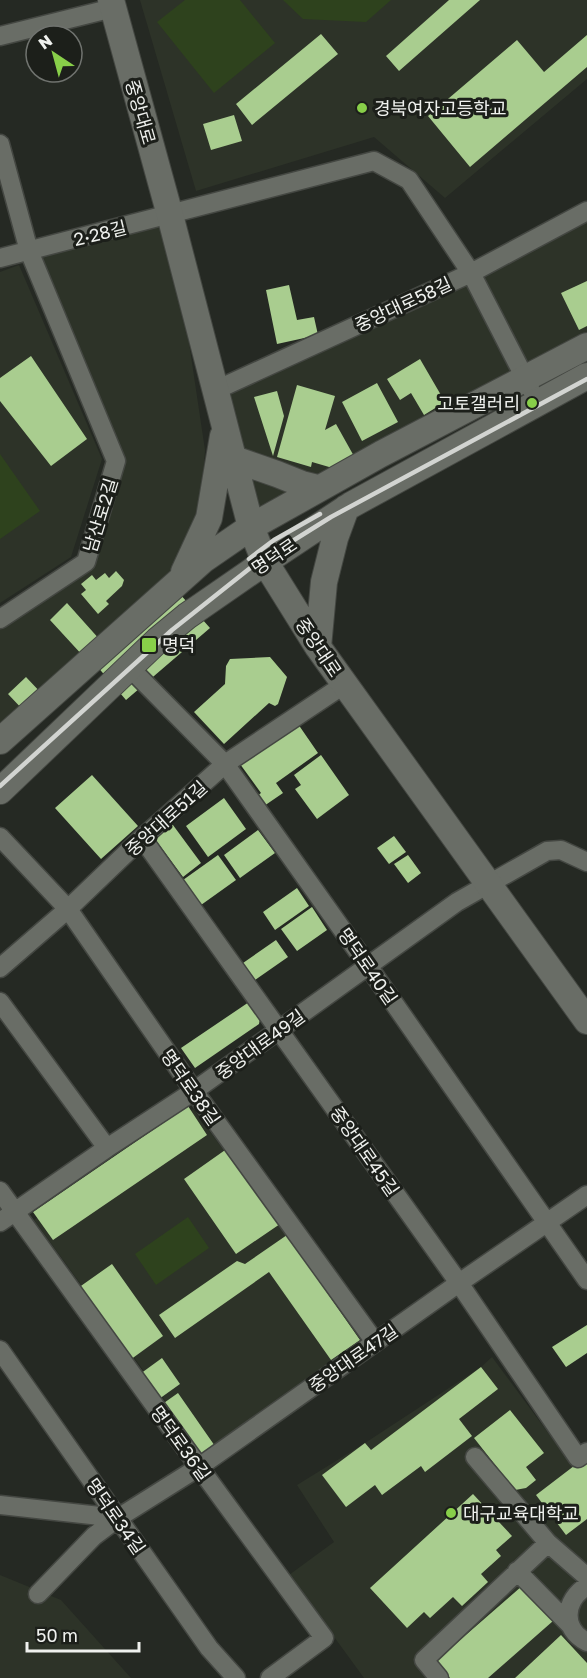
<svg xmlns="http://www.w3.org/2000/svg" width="587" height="1678" font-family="'Golos Text','Noto Sans KR',sans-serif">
<rect width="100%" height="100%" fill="#252923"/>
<!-- built -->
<path fill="#2d3328" d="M140,0H587V79L445,198L374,137L196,191Z
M587,211V349L251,527L216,390Z
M170,215L205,450L199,539L181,579L0,745V619L85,562L116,461L29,251Z
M19,265L102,459L71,557L0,603V272Z
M193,1109L287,1235L285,1236L295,1246L360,1340L359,1343L203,1453L125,1345L34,1220Z
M492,1357L586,1484H587V1678H364L289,1575L334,1542L297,1485L365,1443L481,1367Z
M0,1575L61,1600L131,1678H0Z"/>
<!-- green -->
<path fill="#2e421d" d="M185,0H240L275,43L214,93L157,22Z
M283,0H391L366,22L303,19Z
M0,454L40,511L0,539Z
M188,1217L209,1248L156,1285L135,1254Z"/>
<!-- building -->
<path fill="#a9cd8f" d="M449,0H480L399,71L386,56Z
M321,34L338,54L252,125L236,104Z
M587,35V67L470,167L428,116L517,40L544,72Z
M234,115L242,141L211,150L203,124Z
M587,281V326L579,330L561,293Z
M289,285L297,320L314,317L318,335L277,344L266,290Z
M31,356L87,439L51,466L0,401V378Z
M420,359L445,402L424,415L411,393L400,400L387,379Z
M377,383L398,422L362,441L342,402Z
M297,385L335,396L325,430L336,424L355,458L336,469L312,462L311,467L277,457Z
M277,391L284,416L273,456L254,397Z
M116,571L124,580L122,586L106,601L109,604L98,614L81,594L86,590L81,584L92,575L96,580L105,573L109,578Z
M179,593L210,628L126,700L96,665Z
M67,603L101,641L84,657L50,620Z
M270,657L287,677L278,704L275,706L269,703L224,744L194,712L225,684L226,666L230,659Z
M26,677L43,695L25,712L8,694Z
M298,724L318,753L276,783L283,793L264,806L257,796L261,793L240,764Z
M321,755L349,795L317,819L295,789L301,785L294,775Z
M92,775L138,826L101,859L55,808Z
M224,798L246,829L208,857L186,826Z
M170,821L201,863L183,877L152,835Z
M258,830L275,853L240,878L224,855Z
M394,836L406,852L389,864L377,848Z
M218,855L236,880L201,905L183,880Z
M408,855L421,873L408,883L394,864Z
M297,888L309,906L275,930L263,912Z
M312,907L327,930L297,951L281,929Z
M276,940L288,957L255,980L243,963Z
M252,1000L261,1013L259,1024L195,1068L181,1048Z
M188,1106L207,1135L53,1240L33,1212Z
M228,1148L280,1224L236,1254L184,1179Z
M287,1235L360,1340L331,1360L269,1272L175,1338L159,1315L237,1261L245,1264Z
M112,1264L163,1336L130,1360L78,1288Z
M587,1325V1353L566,1367L552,1347Z
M162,1358L180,1384L159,1399L140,1374Z
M481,1367L498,1389L459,1419L472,1436L425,1472L421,1466L382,1495L375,1485L346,1507L322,1475L365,1443L371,1450Z
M178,1393L217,1449L200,1460L161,1405Z
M510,1410L544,1453L526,1467L536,1480L526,1488L515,1490L474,1438Z
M587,1456V1519L566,1535L536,1495Z
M473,1494L512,1536L496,1550L501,1556L481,1574L488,1582L462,1606L453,1597L430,1618L424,1612L407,1628L370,1588Z
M522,1586L553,1621L488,1678H450L436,1661Z
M561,1635L587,1663V1678H515Z"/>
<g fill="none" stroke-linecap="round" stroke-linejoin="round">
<!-- street casing -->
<g stroke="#444742" stroke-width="21">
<path id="street" d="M0,36L113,8
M0,144L29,251L116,461L86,562L0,619
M0,258L374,161L409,180L471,273L530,388
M216,390L471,273L587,211
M130,668L225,764L368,966L587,1280
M0,837L68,909L194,1091L375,1342
M142,838L459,1283L578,1458L587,1452
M0,968L68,909L142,838L225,764L345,684
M0,1002L107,1148
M0,1191L199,1467L324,1638L270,1678
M0,1222L107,1148L194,1091L457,902L547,851L561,850L587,862
M0,1350L209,1648L236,1678
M475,1457L548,1543L587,1577
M0,1505L118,1518
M517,1571L571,1626
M587,1586C564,1600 561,1629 587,1642
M38,1594L94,1536L118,1518L199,1467L459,1283L587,1195
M439,1678L424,1660L548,1543"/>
</g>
<!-- secondary casing -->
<g stroke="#444742" stroke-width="28">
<path id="secondary" d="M111,0L170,215L251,527L265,562L318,647L587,1021
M234,459L277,474L302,484L318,488
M184,572L209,518L223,436
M318,647L324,582L335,538L346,508
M0,741L203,560L251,527L381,454L587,346
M0,791L158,640L187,616L265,562L351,505L587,376"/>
</g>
<!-- street -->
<use href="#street" stroke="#696d66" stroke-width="18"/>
<!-- secondary -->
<use href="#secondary" stroke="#696d66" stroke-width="26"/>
<!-- rail -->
<path stroke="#d2d4d1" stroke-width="4.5" d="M249,559L274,540L320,514
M0,786L172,630L254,565L331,517L587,379"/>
</g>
<!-- markers -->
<g fill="#88cf49" stroke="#1c1f1a" stroke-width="2">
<circle cx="362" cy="108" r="6"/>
<circle cx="532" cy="403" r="6"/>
<rect x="141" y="637" width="16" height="16" rx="3"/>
<circle cx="451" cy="1513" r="6"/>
</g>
<g text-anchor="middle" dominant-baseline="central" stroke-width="6" stroke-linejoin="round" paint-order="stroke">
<!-- poi labels -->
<g font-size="18" fill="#eff1ee" stroke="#1c1f1a" text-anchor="start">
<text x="374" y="108">경북여자고등학교</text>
<text x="520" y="403" text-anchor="end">고토갤러리</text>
<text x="162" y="645">명덕</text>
<text x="463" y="1513">대구교육대학교</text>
</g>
<!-- street labels -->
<g font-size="18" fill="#eff1ee" stroke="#1c1f1a">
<text transform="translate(141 112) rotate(74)">중앙대로</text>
<text transform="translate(100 233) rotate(-14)">2·28길</text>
<text transform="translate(403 304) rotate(-25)">중앙대로58길</text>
<text transform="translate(100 515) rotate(-73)">남산로2길</text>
<text transform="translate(274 556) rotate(-34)">명덕로</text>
<text transform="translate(319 647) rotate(56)">중앙대로</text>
<text transform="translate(166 818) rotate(-42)">중앙대로51길</text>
<text transform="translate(368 966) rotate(55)">명덕로40길</text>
<text transform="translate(260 1044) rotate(-36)">중앙대로49길</text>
<text transform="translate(191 1087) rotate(55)">명덕로38길</text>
<text transform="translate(365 1151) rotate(55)">중앙대로45길</text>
<text transform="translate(353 1358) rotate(-35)">중앙대로47길</text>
<text transform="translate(181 1443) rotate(54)">명덕로36길</text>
<text transform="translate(116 1516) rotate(55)">명덕로34길</text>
</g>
</g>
<!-- north arrow -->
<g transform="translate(54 54) rotate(324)"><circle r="28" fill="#1c1f1a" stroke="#70736f" stroke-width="1.5"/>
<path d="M0-4.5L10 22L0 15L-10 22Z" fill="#88cf49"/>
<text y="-9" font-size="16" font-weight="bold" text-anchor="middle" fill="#eff1ee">N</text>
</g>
<!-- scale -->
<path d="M27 1642v9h112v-9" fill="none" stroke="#eff1ee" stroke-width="3"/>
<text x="36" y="1642" font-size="18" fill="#eff1ee" stroke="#1c1f1a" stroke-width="4.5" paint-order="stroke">50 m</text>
</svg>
